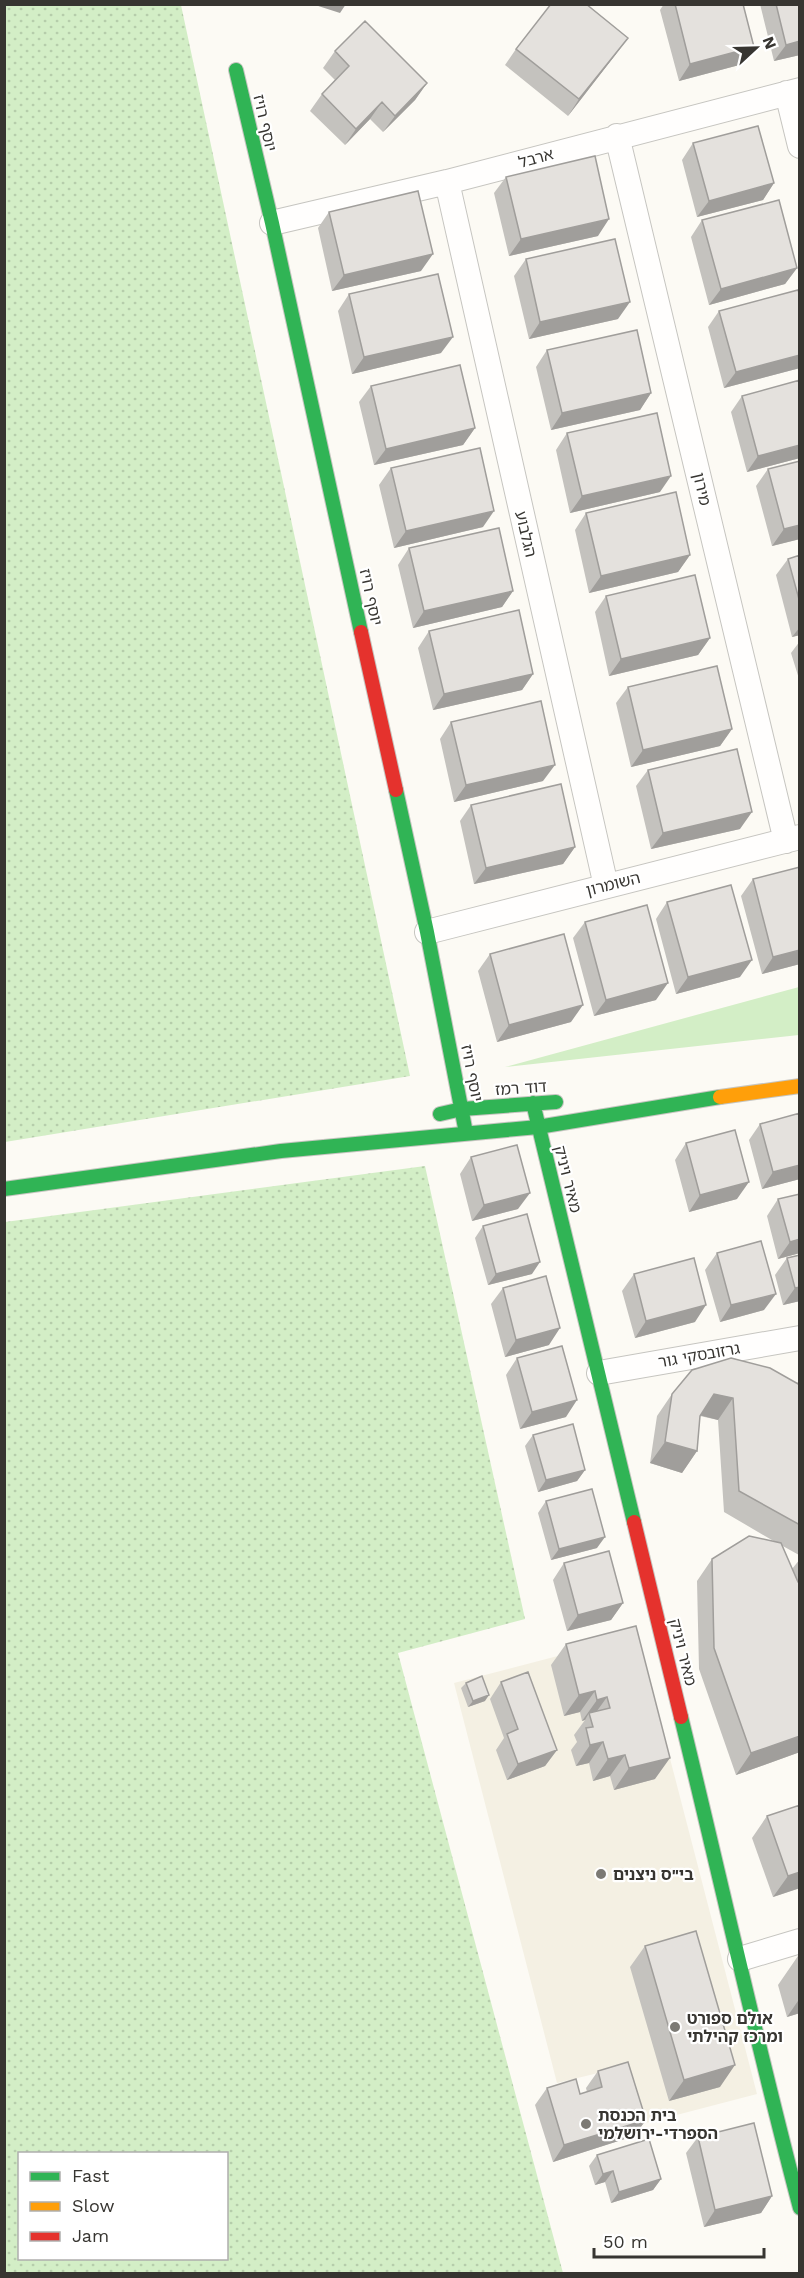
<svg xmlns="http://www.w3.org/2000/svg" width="804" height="2278" font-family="'Work Sans','Noto Sans Hebrew',sans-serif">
<defs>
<pattern id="grass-dots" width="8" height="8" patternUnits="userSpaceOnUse" patternTransform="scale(1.5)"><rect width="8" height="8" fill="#d3eec6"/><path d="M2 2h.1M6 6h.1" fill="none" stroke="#b6cdab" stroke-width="1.8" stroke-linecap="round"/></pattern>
</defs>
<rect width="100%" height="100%" fill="#fcfaf4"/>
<!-- built -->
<path fill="#f4f0e3" d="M638,1635L757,2094L642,2124L627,2066L557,2083L454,1683Z"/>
<!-- grass -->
<path fill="url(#grass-dots)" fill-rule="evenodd" d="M5,4L181,5L410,1076L5,1142Z
M425,1166L525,1619L398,1653L563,2273H5V1222ZM20,2154H226V2258H20Z"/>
<!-- park -->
<path fill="#d3eec6" d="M799,987V1035L505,1067Z"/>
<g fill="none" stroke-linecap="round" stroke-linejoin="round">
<!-- street casing -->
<g stroke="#c6c5c0" stroke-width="26">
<path id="street" d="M787,93L800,146
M617,136L786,841
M447,182L606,886
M272,223L447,182L800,90
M427,932L800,837
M599,1373L800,1338
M740,1959L800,1941"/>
</g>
<!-- fast casing -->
<g stroke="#c6c5c0" stroke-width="16">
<path id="fast" d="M236,70L272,223L361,632
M396,790L427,932L466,1133
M533,1103L634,1522
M440,1114L462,1109L556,1102
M4,1189L281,1151L538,1127L720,1097
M681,1717C721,1881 757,2045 800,2208"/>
</g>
<!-- slow casing -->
<g stroke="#c6c5c0" stroke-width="16">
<path id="slow" d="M720,1097L800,1086"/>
</g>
<!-- jam casing -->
<g stroke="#c6c5c0" stroke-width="16">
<path id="jam" d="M361,632L396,790
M634,1522L681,1717"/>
</g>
<!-- street -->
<use href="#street" stroke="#fffefd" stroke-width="24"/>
<!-- fast -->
<use href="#fast" stroke="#30b455" stroke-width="14"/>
<!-- slow -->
<use href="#slow" stroke="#ff9f0a" stroke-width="14"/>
<!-- jam -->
<use href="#jam" stroke="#e5322d" stroke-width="14"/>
</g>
<!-- wall -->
<path fill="#c4c2be" d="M664,4H743V64L679,81L660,10Z
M760,4H800V55L774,61Z
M516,49L616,54L568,116L505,65Z
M335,51L427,83L415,100L383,132L370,119L345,145L310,111L322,94L335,80L323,68Z
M693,143L774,183L763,200L697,217L682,160Z
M506,177L598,236L509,256L494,193Z
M329,212L421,271L332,291L318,228Z
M702,220L797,268L785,284L709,305L691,237Z
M526,259L618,319L529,339L514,276Z
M349,294L441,353L352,374L338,311Z
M800,296V368L724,388L708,327L719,311Z
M547,350L651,393L640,410L551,430L536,367Z
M371,386L475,428L463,445L374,465L359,402Z
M742,396L800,458L747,472L731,412Z
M567,433L660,492L570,513L556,450Z
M391,468L483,527L394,548L379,485Z
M768,469L800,539L772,546L756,486Z
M586,513L690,555L678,572L589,593L575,530Z
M409,548L513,591L502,607L413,628L398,565Z
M800,555V635L792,637L776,575L788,559Z
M606,596L710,638L698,655L609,676L595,612Z
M429,631L533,674L522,690L433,710L418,648Z
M800,641V682L791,653Z
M628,687L732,729L720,746L631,767L616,703Z
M451,722L543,781L454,802L440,739Z
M648,770L740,829L651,849L636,786Z
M471,805L575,847L563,864L474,884L460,821Z
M753,879L800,964L762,974L741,896Z
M667,902L740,977L676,994L656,919Z
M585,922L656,1000L594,1016L573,938Z
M490,954L571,1022L497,1042L478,971Z
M760,1124L800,1179L762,1189L749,1140Z
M686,1143L737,1199L689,1212L675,1160Z
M471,1157L518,1209L472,1221L460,1174Z
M778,1199L800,1253L778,1259L767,1216Z
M483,1226L532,1274L488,1285L475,1238Z
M717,1253L764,1310L720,1322L705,1270Z
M800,1255V1301L783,1305L775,1275L787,1258Z
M634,1274L695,1322L635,1338L622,1291Z
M503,1288L549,1345L505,1357L491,1304Z
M517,1358L566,1417L520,1429L506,1375Z
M800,1380V1554L799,1555L781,1545L792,1569L800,1559V1752L736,1775L699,1669L697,1581L712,1559L777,1543L724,1512L718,1420L700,1416L697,1451L682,1473L650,1463L657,1416L672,1394L797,1383Z
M533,1435L585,1470L577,1481L538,1492L525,1446Z
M546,1501L597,1548L551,1560L538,1513Z
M564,1563L623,1603L611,1620L567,1631L553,1580Z
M636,1626L655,1779L614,1790L610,1776L593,1781L589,1763L576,1766L571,1750L577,1742L574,1735L585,1720L582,1721L580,1712L564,1716L551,1665L566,1644Z
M501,1682L557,1750L545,1766L507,1780L496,1750L504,1738L490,1699Z
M466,1683L485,1701L468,1707L461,1688Z
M767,1816L800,1888L773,1897L752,1838Z
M645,1946L720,2087L669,2101L630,1967Z
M800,1955V2013L787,2017L778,1985L798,1956Z
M598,2071L646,2120L634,2136L553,2162L535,2105L547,2088L580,2094L587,2092L586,2088Z
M698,2137L772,2196L761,2213L704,2227L686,2153Z
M597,2155L661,2179L653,2190L611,2203L605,2182L595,2185L589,2166Z"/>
<!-- shaded-wall -->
<path fill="#a09e9b" d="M312,4H346L340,13Z
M628,38L616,54L568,116L579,99Z
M800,41V55L774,61L786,45Z
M754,47L743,64L679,81L690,64Z
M427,83L415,100L383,132L395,116Z
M382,102L370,119L345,145L356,129Z
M774,183L763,200L697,217L709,201Z
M609,219L598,236L509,256L521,239Z
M433,254L421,271L332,291L344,275Z
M797,268L785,284L709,305L721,289Z
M630,302L618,319L529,339L540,322Z
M453,337L441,353L352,374L364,357Z
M800,355V368L724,388L736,372Z
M651,393L640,410L551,430L562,413Z
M475,428L463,445L374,465L386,449Z
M800,445V458L747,472L758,456Z
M671,476L660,492L570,513L582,496Z
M494,511L483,527L394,548L406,531Z
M800,525V539L772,546L784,529Z
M690,555L678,572L589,593L601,576Z
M513,591L502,607L413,628L424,611Z
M800,627V635L792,637Z
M710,638L698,655L609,676L621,659Z
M533,674L522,690L433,710L444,694Z
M732,729L720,746L631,767L643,750Z
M555,765L543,781L454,802L466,785Z
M752,812L740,829L651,849L663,833Z
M575,847L563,864L474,884L486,868Z
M800,950V964L762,974L773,957Z
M752,960L740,977L676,994L688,977Z
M668,983L656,1000L594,1016L606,1000Z
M583,1005L571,1022L497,1042L509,1025Z
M800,1165V1179L762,1189L773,1172Z
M749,1182L737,1199L689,1212L700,1195Z
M530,1193L518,1209L472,1221L484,1205Z
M800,1239V1253L778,1259L790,1242Z
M540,1262L532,1274L488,1285L496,1274Z
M800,1287V1301L783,1305L795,1288Z
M776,1294L764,1310L720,1322L731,1305Z
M706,1305L695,1322L635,1338L646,1321Z
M560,1328L549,1345L505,1357L516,1340Z
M714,1394L733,1398L718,1420L699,1415Z
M577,1400L566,1417L520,1429L532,1412Z
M665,1442L697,1451L682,1473L650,1463Z
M585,1470L577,1481L538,1492L546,1480Z
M605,1537L597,1548L551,1560L559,1549Z
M623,1603L611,1620L567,1631L578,1615Z
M595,1691L580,1712L564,1716L579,1695Z
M489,1695L485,1701L468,1707L473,1701Z
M607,1697L592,1718L589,1713L585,1720L582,1721L597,1700Z
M800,1736V1752L736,1775L751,1753Z
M603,1742L589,1763L576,1766L590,1745Z
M557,1750L545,1766L507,1780L518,1764Z
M625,1755L610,1776L593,1781L608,1759Z
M670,1758L655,1779L614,1790L629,1768Z
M800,1872V1888L773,1897L788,1876Z
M800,1998V2013L787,2017Z
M735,2065L720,2087L669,2101L684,2080Z
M646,2120L634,2136L553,2162L564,2145Z
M613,2171L605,2182L595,2185L603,2174Z
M661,2179L653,2190L611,2203L619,2192Z
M772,2196L761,2213L704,2227L715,2210Z"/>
<!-- building -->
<path fill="#e4e1dd" stroke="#a09e9b" stroke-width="1.5" d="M551,4H586L628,38L579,99L516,49Z
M675,4H743L754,47L690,64Z
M776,4H800V41L786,45Z
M365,21L427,83L395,116L382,102L356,129L322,94L349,66L335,51Z
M758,126L774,183L709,201L693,143Z
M595,156L609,219L521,239L506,177Z
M418,191L433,254L344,275L329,212Z
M779,200L797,268L721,289L702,220Z
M615,239L630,302L540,322L526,259Z
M438,274L453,337L364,357L349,294Z
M798,290L800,296V355L736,372L719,311Z
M637,330L651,393L562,413L547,350Z
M460,365L475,428L386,449L371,386Z
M800,380V445L758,456L742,396Z
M657,413L671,476L582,496L567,433Z
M480,448L494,511L406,531L391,468Z
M800,461V525L784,529L768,469Z
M676,492L690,555L601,576L586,513Z
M499,528L513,591L424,611L409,548Z
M800,555V603L788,559Z
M695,575L710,638L621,659L606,596Z
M519,610L533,674L444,694L429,631Z
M717,666L732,729L643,750L628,687Z
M541,701L555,765L466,785L451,722Z
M737,749L752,812L663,833L648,770Z
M561,784L575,847L486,868L471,805Z
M800,867V950L773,957L753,879Z
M731,885L752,960L688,977L667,902Z
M647,905L668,983L606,1000L585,922Z
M564,934L583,1005L509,1025L490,954Z
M800,1113V1165L773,1172L760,1124Z
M735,1130L749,1182L700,1195L686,1143Z
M517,1145L530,1193L484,1205L471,1157Z
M800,1194V1239L790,1242L778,1199Z
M527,1214L540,1262L496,1274L483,1226Z
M761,1241L776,1294L731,1305L717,1253Z
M800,1255V1287L795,1288L787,1258Z
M694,1258L706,1305L646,1321L634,1274Z
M546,1276L560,1328L516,1340L503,1288Z
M562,1346L577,1400L532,1412L517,1358Z
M731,1358L770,1368L800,1385V1525L739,1491L733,1398L714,1394L700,1416L697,1451L665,1442L672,1394L692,1370Z
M573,1424L585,1470L546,1480L533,1435Z
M592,1489L605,1537L559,1549L546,1501Z
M749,1536L781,1543L798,1582H800V1736L751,1753L714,1648L712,1559Z
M609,1551L623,1603L578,1615L564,1563Z
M636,1626L670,1758L629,1768L625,1755L608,1759L603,1742L590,1745L586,1728L593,1727L589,1713L610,1708L607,1697L597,1700L595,1691L579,1695L566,1644Z
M528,1672L557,1750L518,1764L507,1734L518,1729L501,1682Z
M482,1676L489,1695L473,1701L466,1683Z
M800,1805V1872L788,1876L767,1816Z
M696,1931L735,2065L684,2080L645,1946Z
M628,2062L646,2120L564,2145L547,2088L576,2079L580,2094L602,2087L598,2071Z
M754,2123L772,2196L715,2210L698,2137Z
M649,2139L661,2179L619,2192L613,2171L603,2174L597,2155Z"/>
<!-- markers -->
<g fill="#7c7a75" stroke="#fff" stroke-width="2">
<circle cx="601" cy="1874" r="6"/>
<circle cx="675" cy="2027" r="6"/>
<circle cx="586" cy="2124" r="6"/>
</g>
<g text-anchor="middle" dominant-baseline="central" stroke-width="4.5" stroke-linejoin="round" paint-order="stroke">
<!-- street labels -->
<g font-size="16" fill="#373531" stroke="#fff">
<text transform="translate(265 123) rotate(77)">יוסף רויז</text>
<text transform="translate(536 158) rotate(-15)">ארבל</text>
<text transform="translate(702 489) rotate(77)">מירון</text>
<text transform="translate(526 534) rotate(77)">הגלבוע</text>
<text transform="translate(371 597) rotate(78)">יוסף רויז</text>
<text transform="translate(613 884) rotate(-14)">השומרון</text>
<text transform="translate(472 1073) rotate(79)">יוסף רויז</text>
<text transform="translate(521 1088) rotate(-4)">דוד רמז</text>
<text transform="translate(568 1179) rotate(76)">מאיר ויניק</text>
<text transform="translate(699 1355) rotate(-10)">גרזובסקי גור</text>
<text transform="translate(683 1652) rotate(76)">מאיר ויניק</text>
</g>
<!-- poi labels -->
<g font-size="16" font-weight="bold" fill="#373531" stroke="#fff" text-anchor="start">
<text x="613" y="1874">בי"ס ניצנים</text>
<text x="687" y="2018">אולם ספורט<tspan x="687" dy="18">ומרכז קהילתי</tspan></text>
<text x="598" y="2115">בית הכנסת<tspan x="598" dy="18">הספרדי-ירושלמי</tspan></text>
</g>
</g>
<!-- border -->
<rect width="804" height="2278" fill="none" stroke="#373531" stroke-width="12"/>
<!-- legend -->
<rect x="18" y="2152" width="210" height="108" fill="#ffffff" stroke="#afaead" stroke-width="1.5"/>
<rect x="30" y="2172" width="30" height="9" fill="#30b455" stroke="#afaead" stroke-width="1.5"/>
<text x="72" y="2182" font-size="18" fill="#373531">Fast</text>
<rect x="30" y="2202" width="30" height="9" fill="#ff9f0a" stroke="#afaead" stroke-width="1.5"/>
<text x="72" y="2212" font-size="18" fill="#373531">Slow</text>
<rect x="30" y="2232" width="30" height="9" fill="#e5322d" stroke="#afaead" stroke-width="1.5"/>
<text x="72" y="2242" font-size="18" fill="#373531">Jam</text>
<!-- north arrow -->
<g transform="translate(756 48) rotate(68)" stroke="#ffffff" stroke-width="4.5" paint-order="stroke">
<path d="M0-4.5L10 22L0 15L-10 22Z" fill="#373531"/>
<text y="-9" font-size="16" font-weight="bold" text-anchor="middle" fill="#373531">N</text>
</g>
<!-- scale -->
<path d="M594 2248v9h170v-9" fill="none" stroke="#373531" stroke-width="3"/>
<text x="603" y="2248" font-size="18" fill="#373531" stroke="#ffffff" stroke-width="4.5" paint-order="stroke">50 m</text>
</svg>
